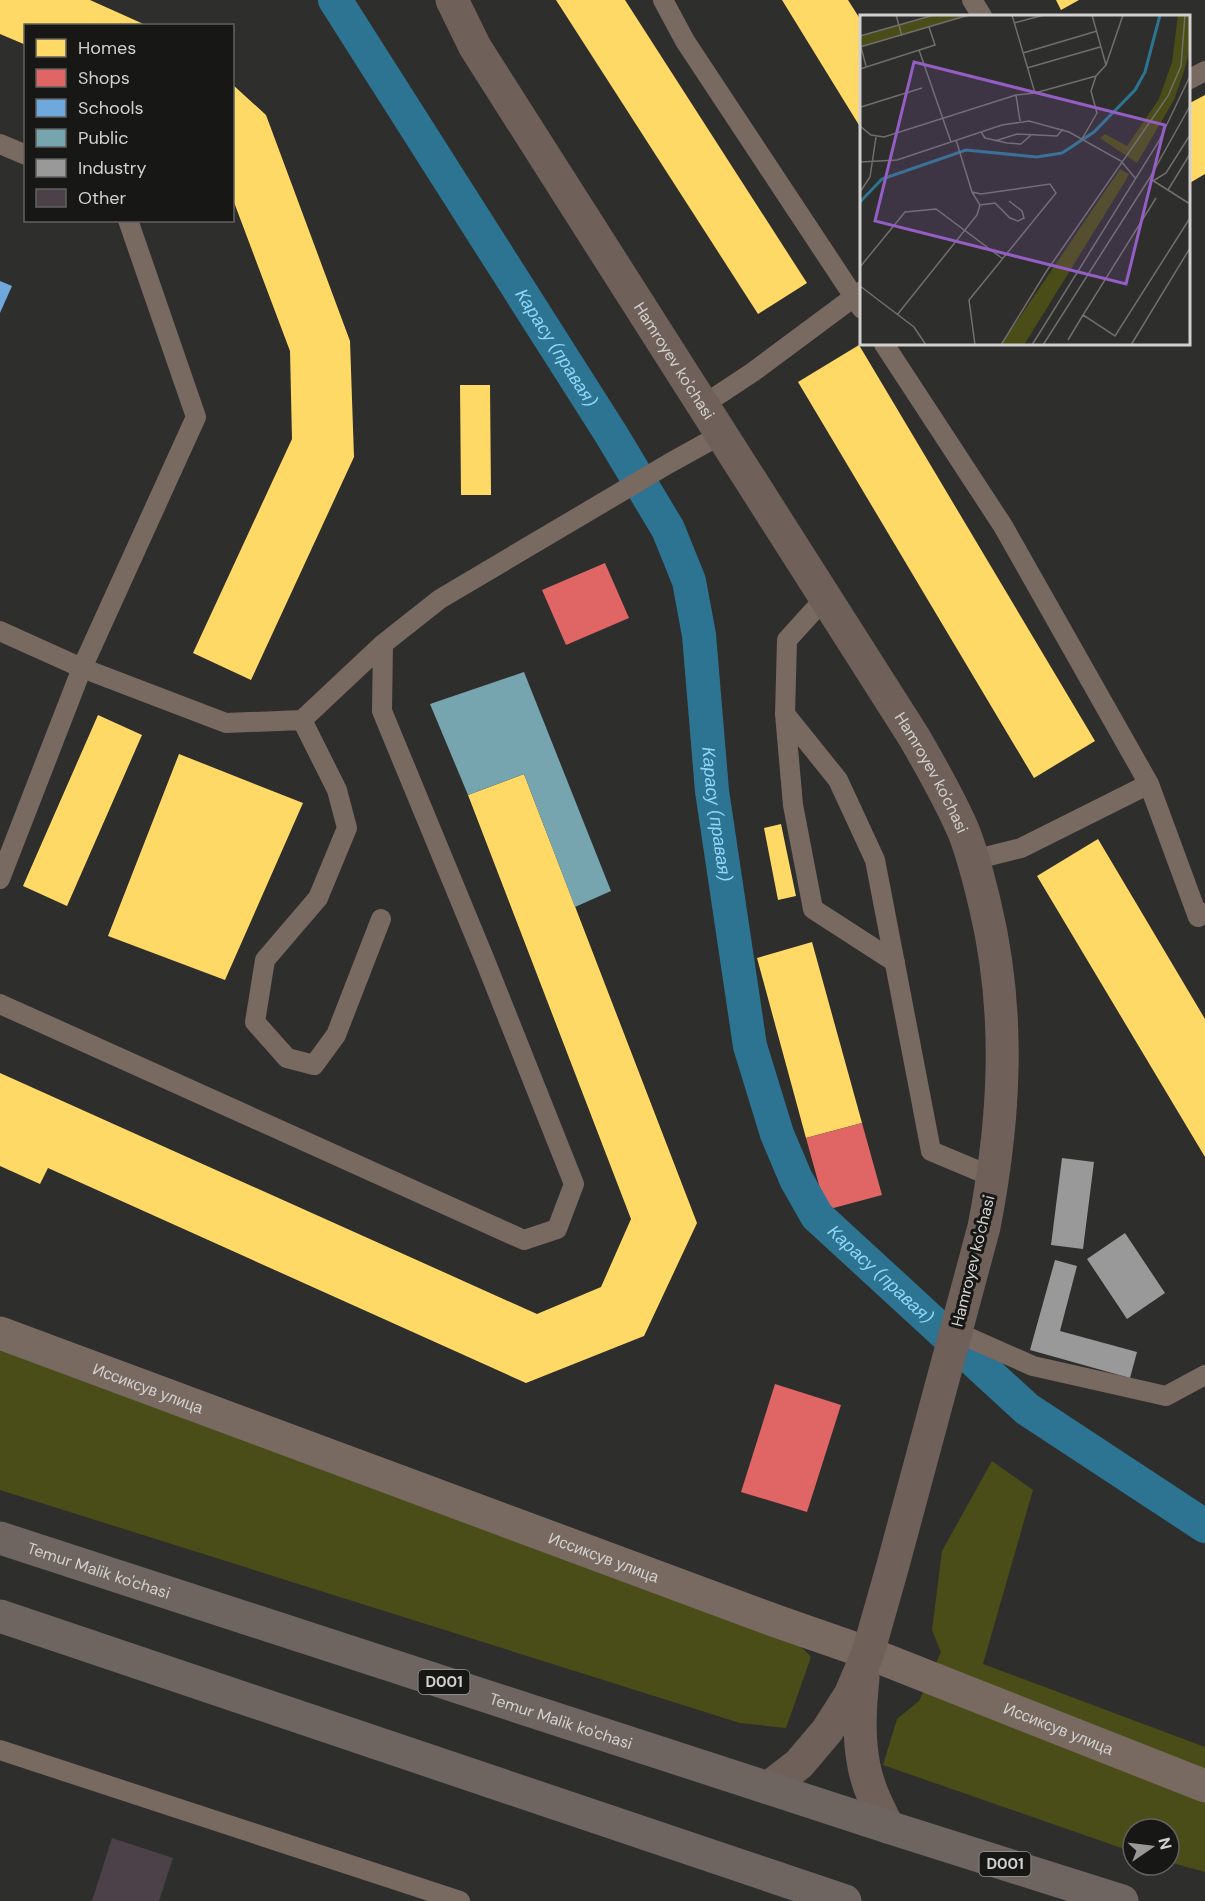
<svg xmlns="http://www.w3.org/2000/svg" width="1205" height="1901" font-family="'DM Sans',sans-serif">
<rect width="100%" height="100%" fill="#2e2e2d"/>
<!-- green -->
<path fill="#4a4d17" d="M0,1333L776,1621L811,1657L786,1728L740,1723L0,1490Z
M992,1461L1033,1490L983,1664L1205,1747V1872L1169,1862V1829H1133V1852L883,1765L897,1719L919,1701L941,1652L932,1630L942,1551Z"/>
<!-- homes -->
<path fill="#ffd966" d="M0,0H90L148,26H26V45L0,34Z
M556,0H625L807,283L758,314Z
M782,0H848L862,22V130Z
M1056,0H1079L1061,10Z
M232,84L266,115L350,341L354,457L251,680L193,653L292,439L290,351L232,197Z
M1205,95V174L1188,184V104Z
M859,345L1095,741L1034,778L798,382Z
M460,385H490L491,495H461Z
M98,715L142,735L67,906L23,886Z
M179,754L303,803L225,980L108,936Z
M524,774L697,1223L644,1336L526,1383L48,1168L40,1184L0,1166V1073L537,1314L601,1287L631,1219L468,795Z
M781,824L796,896L778,900L764,828Z
M1098,839L1205,1019V1157L1037,876Z
M812,942L862,1123L806,1138L757,958Z"/>
<!-- shops -->
<path fill="#e06666" d="M605,563L629,618L566,645L542,590Z
M862,1123L882,1195L826,1210L806,1138Z
M775,1384L841,1405L807,1512L741,1492Z"/>
<!-- schools -->
<path fill="#6fa8dc" d="M0,281L12,286L0,313Z"/>
<!-- public -->
<path fill="#76a5af" d="M524,672L611,891L575,907L524,774L468,795L430,704Z"/>
<!-- industry -->
<path fill="#999" d="M1062,1158L1094,1162L1083,1249L1051,1245Z
M1125,1233L1165,1293L1127,1319L1087,1259Z
M1055,1260L1077,1266L1060,1331L1137,1352L1130,1378L1030,1350Z"/>
<g fill="none" stroke-linecap="round" stroke-linejoin="round">
<!-- canal -->
<path stroke="#2c7492" stroke-width="34" id="s1" d="M335,0L611,434L668,529L689,581L699,635L712,791L750,1046L777,1134L796,1179L817,1216L1027,1409L1205,1526"/>
</g>
<!-- building -->
<path fill="#4d4149" d="M112,1838L173,1858L159,1901H92Z"/>
<g fill="none" stroke-linecap="round" stroke-linejoin="round">
<!-- service -->
<path stroke="#786961" stroke-width="20" d="M663,0L685,41L862,309
M972,0L982,16
M1188,80L1205,71
M0,144L26,155
M884,344L1003,526L1149,784
M703,405L753,372L862,291
M826,597L787,640L785,714L793,805L813,909L895,962
M0,631L82,668L226,723L302,720L383,644
M785,714L838,780L875,860L931,1151L993,1177
M302,720L337,790L347,828L318,898L265,960L255,1022L287,1058L314,1065L336,1035L381,919
M973,860L1021,848L1149,784L1198,917L1205,913
M0,879L82,668L196,417L128,220
M0,1004L524,1240L557,1229L574,1184L484,958L382,711L383,644L440,599L668,464L722,434
M956,1332L1033,1366L1166,1396L1205,1375
M0,1750L460,1901"/>
<!-- minor -->
<path stroke="#786961" stroke-width="33" id="s2" d="M0,1333L776,1621L868,1653L1205,1786"/>
<!-- secondary -->
<g stroke="#6f615a" stroke-width="33">
<path id="s3" d="M452,0L475,47L914,737C932,768 949,798 963,830C973,854 979,880 985,905C1011,1013 1005,1119 984,1227L893,1565L868,1653L850,1695L827,1731L799,1764L768,1788"/>
<path d="M863,1678C860,1707 858,1737 864,1766C868,1788 878,1807 888,1827"/>
</g>
<!-- trunk -->
<g stroke="#6e6560" stroke-width="33">
<path id="s4" d="M0,1538L888,1827L1122,1901"/>
<path d="M0,1616L845,1901"/>
</g>
</g>
<g text-anchor="middle" dominant-baseline="central" stroke-width="6" stroke-linejoin="round" paint-order="stroke">
<!-- shield labels -->
<g fill="#171716" stroke="#9a9998" stroke-width="1.5">
<rect x="418.5" y="1670" width="51" height="24" rx="4.5"/>
<rect x="979.5" y="1852" width="51" height="24" rx="4.5"/>
</g>
<g font-size="15" font-weight="bold" fill="#d2d1cf">
<text x="444" y="1682">D001</text>
<text x="1005" y="1864">D001</text>
</g>
<!-- street labels -->
<g font-size="16" fill="#d2d1cf" stroke="#171716">
<text stroke="none"><textPath href="#s3" startOffset="424">Hamroyev ko'chasi</textPath></text>
<text stroke="none"><textPath href="#s3" startOffset="910">Hamroyev ko'chasi</textPath></text>
<text transform="translate(973 1261) rotate(-76)">Hamroyev ko'chasi</text>
<text stroke="none"><textPath href="#s2" startOffset="158">Иссиксув улица</textPath></text>
<text stroke="none"><textPath href="#s2" startOffset="644">Иссиксув улица</textPath></text>
<text stroke="none"><textPath href="#s4" startOffset="104">Temur Malik ko'chasi</textPath></text>
<text stroke="none"><textPath href="#s4" startOffset="590">Temur Malik ko'chasi</textPath></text>
<text stroke="none"><textPath href="#s2" startOffset="1130">Иссиксув улица</textPath></text>
</g>
<!-- water labels -->
<g font-size="18" font-style="italic" fill="#8fd7f9" stroke="#171716">
<text stroke="none"><textPath href="#s1" startOffset="412">Карасу (правая)</textPath></text>
<text stroke="none"><textPath href="#s1" startOffset="916">Карасу (правая)</textPath></text>
<text stroke="none"><textPath href="#s1" startOffset="1420">Карасу (правая)</textPath></text>
</g>
</g>
<!-- overview -->
<g transform="translate(860 15)">
<rect width="330" height="330" fill="#2e2e2d"/>
<path d="M74,0H109L1,32L0,21ZM318,0H330V34L324,56L314,85L277,148L240,123L245,119L267,131L299,84L312,47ZM260,154L269,159L266,165L164,330H141Z" fill="#4a4d17"/>
<path fill="none" stroke="#2c7492" stroke-width="3" d="M0,187L22,164L106,135L177,142L202,138L234,117L275,75L285,57L300,0"/>
<path fill="none" stroke="#706f6e" stroke-width="1.5" d="M36,0L42,21M152,0L175,78L156,80L160,106M154,8L184,0M0,21L74,0M0,32L109,0M1,32L6,51M59,35L91,127M163,38L237,16M246,50L263,0M167,53L240,32M0,54L75,30L69,12M175,78L236,61M1,92L62,73M0,111L11,120L24,122L156,80M121,117L125,123L147,128L161,129L171,120M222,124L237,98L231,76L236,61L246,50L232,0M96,125L112,177L121,179L190,169L196,178L109,285L115,330M135,126L157,119L197,121L203,114M0,147L37,145L142,110L169,106L209,117L261,146L276,164M292,165L330,189M293,166L306,158L330,120M308,175L330,139M0,177L10,162L16,122M296,183L223,300L255,321L330,203M120,190L135,188L150,203L158,206L164,203L162,196L149,186M0,252L45,197L76,194L143,244M0,271L54,312L66,330M37,300L117,200L120,190L112,177M208,325L223,300M141,330L186,257L308,81L321,51L325,0M172,330L299,126L330,61M183,330L289,164L330,91M271,330L330,233"/>
<path fill="#955ec4" fill-opacity="0.15" stroke="#955ec4" stroke-width="3" d="M54,47L305,110L266,269L15,206Z"/>
<rect width="330" height="330" fill="none" stroke="#d2d1cf" stroke-width="3"/>
</g>
<!-- legend -->
<rect x="24" y="24" width="210" height="198" fill="#171716" stroke="#626160" stroke-width="1.5"/>
<rect x="36" y="39" width="30" height="18" fill="#ffd966" stroke="#626160" stroke-width="1.5"/>
<text x="78" y="54" font-size="18" fill="#d2d1cf">Homes</text>
<rect x="36" y="69" width="30" height="18" fill="#e06666" stroke="#626160" stroke-width="1.5"/>
<text x="78" y="84" font-size="18" fill="#d2d1cf">Shops</text>
<rect x="36" y="99" width="30" height="18" fill="#6fa8dc" stroke="#626160" stroke-width="1.5"/>
<text x="78" y="114" font-size="18" fill="#d2d1cf">Schools</text>
<rect x="36" y="129" width="30" height="18" fill="#76a5af" stroke="#626160" stroke-width="1.5"/>
<text x="78" y="144" font-size="18" fill="#d2d1cf">Public</text>
<rect x="36" y="159" width="30" height="18" fill="#999999" stroke="#626160" stroke-width="1.5"/>
<text x="78" y="174" font-size="18" fill="#d2d1cf">Industry</text>
<rect x="36" y="189" width="30" height="18" fill="#4d4149" stroke="#626160" stroke-width="1.5"/>
<text x="78" y="204" font-size="18" fill="#d2d1cf">Other</text>
<!-- north arrow -->
<g transform="translate(1151 1847) rotate(76)"><circle r="28" fill="#171716" stroke="#626160" stroke-width="1.5"/>
<path d="M0-4.5L10 22L0 15L-10 22Z" fill="#999896"/>
<text y="-9" font-size="16" font-weight="bold" text-anchor="middle" fill="#d2d1cf">N</text>
</g>
</svg>
